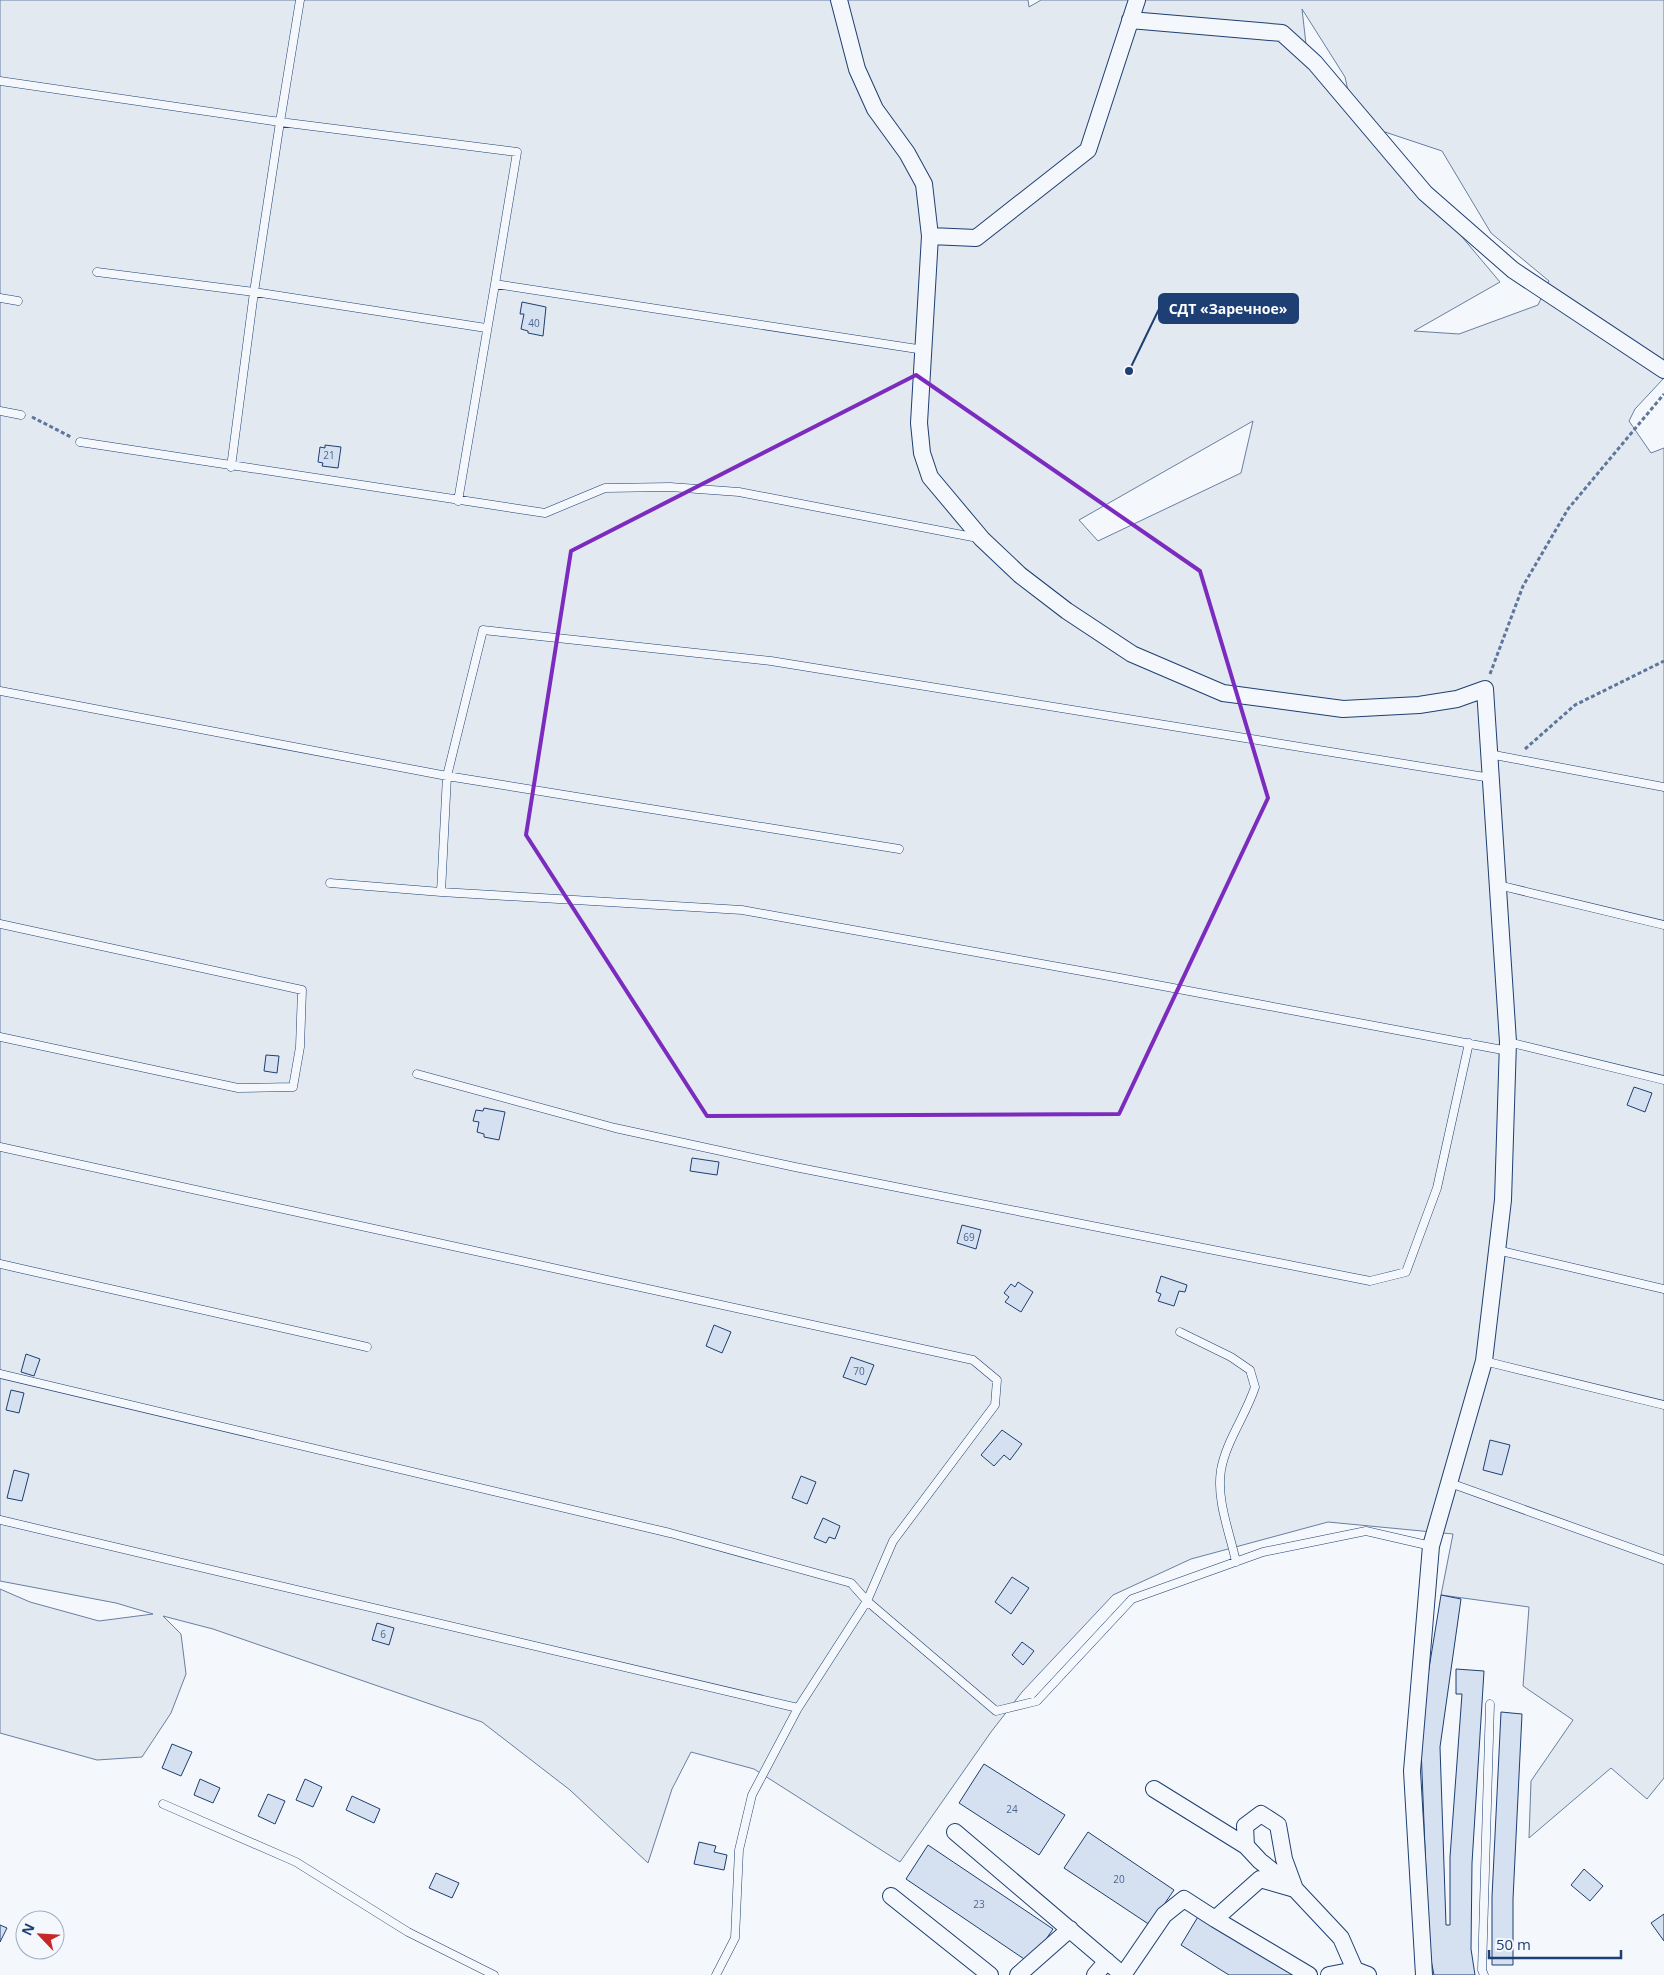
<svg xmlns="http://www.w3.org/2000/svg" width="1664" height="1975" font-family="'Open Sans',sans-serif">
<rect width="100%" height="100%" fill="#f4f7fb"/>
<!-- green -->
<path fill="#e3e9f0" stroke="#687fa3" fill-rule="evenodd" d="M0,0H1028L1029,7L1041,0H1664V378L1635,409L1629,421L1651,453L1664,448V1778L1647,1799L1611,1768L1529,1838L1531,1781L1573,1720L1523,1686L1529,1607L1441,1595L1453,1534L1328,1522L1191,1559L1113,1595L1022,1692L991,1732L900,1862L754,1769L691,1752L672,1789L648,1863L570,1790L482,1722L213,1629L163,1616L181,1634L186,1674L171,1713L142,1757L97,1760L0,1733V1589L30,1602L99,1621L153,1614L116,1603L0,1581ZM1302,9L1345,77L1351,104L1307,53ZM1385,132L1442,151L1491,233L1549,281L1538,305L1459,334L1414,331L1500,282L1383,143ZM1253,421L1241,473L1098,541L1079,520Z"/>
<!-- building -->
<path fill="#d5e0f0" stroke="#1d3f73" d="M522,302L546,307L543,336L528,333V331L521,329L524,314H520Z
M325,445L341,447L338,468L322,466L323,463L318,462L320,447L325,448Z
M266,1055L279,1056L277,1073L264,1071Z
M1634,1087L1652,1093L1645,1112L1627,1105Z
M484,1108L505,1112L499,1140L484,1137V1134L477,1132L479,1122L473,1121L476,1110L483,1111Z
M692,1158L719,1162L717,1175L690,1171Z
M962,1225L981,1230L976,1249L957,1243Z
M1161,1276L1187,1285L1185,1292L1179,1291L1174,1306L1158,1301L1161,1294L1156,1292Z
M1018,1282L1033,1292L1021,1312L1005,1302L1009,1297L1004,1293L1011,1284L1015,1287Z
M714,1325L731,1332L722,1353L706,1346Z
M26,1354L40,1359L34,1376L21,1372Z
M851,1357L874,1365L866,1385L843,1377Z
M11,1390L24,1393L19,1413L6,1410Z
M1002,1430L1022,1444L1010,1460L1004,1455L994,1466L981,1455Z
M1490,1440L1510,1445L1502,1475L1483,1470Z
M14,1470L29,1474L22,1501L7,1498Z
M801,1476L816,1482L807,1504L792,1498Z
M823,1518L840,1526L835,1539L829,1537L826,1543L814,1538Z
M1012,1577L1029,1588L1011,1614L995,1602Z
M1441,1595L1461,1599L1440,1747L1446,1925H1450V1857L1462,1694H1456V1669L1484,1671L1472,1863L1471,1949L1475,1975H1434L1429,1950L1421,1747L1424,1699Z
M377,1623L394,1628L389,1645L372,1640Z
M1022,1642L1034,1651L1023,1665L1012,1655Z
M1501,1712L1522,1714L1513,1899V1965H1492V1897Z
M172,1744L192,1752L181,1776L162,1768Z
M984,1764L1065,1815L1039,1855L959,1803Z
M200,1779L220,1788L213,1803L194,1795Z
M305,1779L322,1787L313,1807L296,1800Z
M268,1794L285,1801L275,1824L258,1816Z
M352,1796L380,1809L374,1823L346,1810Z
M1088,1832L1174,1890L1150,1925L1064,1868Z
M699,1842L716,1846L714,1852L727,1855L724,1870L694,1864Z
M928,1845L1053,1929L1030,1963L906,1879Z
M1584,1869L1603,1886L1590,1901L1571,1885Z
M436,1873L459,1883L452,1898L429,1888Z
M1664,1914V1941L1651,1923Z
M1199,1915L1296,1975H1229L1181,1945Z
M0,1925L7,1928L0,1942Z"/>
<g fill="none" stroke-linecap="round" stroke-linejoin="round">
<!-- lane casing -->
<g stroke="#1d3f73" stroke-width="9">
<path id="lane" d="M0,81L280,122L300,0
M97,272L254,292L280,122L517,152L495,284
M0,298L18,301
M0,411L21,415
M80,442L545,513L605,488L670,487L739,492L978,538
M231,467L254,292L486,328
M458,501L495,284L924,350
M0,691L447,776L899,849
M1489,754L1664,787
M1491,778L771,661L483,630L447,776L441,892L742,910L1120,978L1508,1051
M330,883L441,892
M1498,885L1664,925
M0,924L302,990L300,1047L293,1087L238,1088L0,1037
M1508,1042L1664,1080
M417,1074L615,1128L795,1167L1370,1281L1406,1272L1437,1188L1469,1043
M0,1147L973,1360L997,1380L995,1405L893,1541L867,1601L798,1708L752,1795L739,1850L735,1938L716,1975
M1497,1250L1664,1289
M0,1264L367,1347
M1180,1332L1231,1357L1250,1370L1255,1387C1246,1415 1226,1441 1221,1470C1216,1500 1230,1533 1236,1562
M1484,1361L1664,1405
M0,1374L670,1533L851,1583L867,1601L996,1711L1037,1701L1132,1599L1263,1552L1366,1531L1431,1546
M1450,1483L1664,1560
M0,1520L798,1708
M163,1804L296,1862L408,1932L494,1975
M1484,1975L1482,1970L1490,1704"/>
</g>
<!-- street casing -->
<g stroke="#1d3f73" stroke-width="18">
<path id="street" d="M839,0L857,69L875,109L907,153L924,184L930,236L919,423L922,453L930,477L982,539L1020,575L1067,611L1132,654L1223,693L1343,709L1419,705L1457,699L1485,689L1508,1042L1503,1200L1484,1361L1431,1546L1412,1771L1424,1975
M1130,20L1282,33L1315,63L1425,193L1513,270L1664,370
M930,236L976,238L1088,150L1137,0
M1154,1789L1246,1846
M955,1832L1123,1975L1164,1915L1184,1899L1215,1919L1260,1879L1295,1889
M1295,1889L1284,1859L1278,1825L1261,1814L1245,1826L1246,1846L1260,1861L1295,1889L1341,1938L1355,1970L1368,1975
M891,1896L990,1975
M1215,1919L1309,1975
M1018,1975L1070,1929
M1095,1975L1107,1961
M1329,1975L1355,1970"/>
</g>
<!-- path -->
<path stroke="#5e769c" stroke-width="3" stroke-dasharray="4 2.5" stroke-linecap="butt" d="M32,417L71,437
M1490,674L1523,586L1568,509L1664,394
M1525,749L1575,705L1664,661"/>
<!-- lane -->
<use href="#lane" stroke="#f4f7fb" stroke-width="8"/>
<!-- street -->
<use href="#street" stroke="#f4f7fb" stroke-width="16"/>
</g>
<!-- marked area -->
<path fill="none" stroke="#7b2cbf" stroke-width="4" stroke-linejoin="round" d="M916,375L1200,571L1268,798L1119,1114L707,1116L526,835L571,551Z"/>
<g text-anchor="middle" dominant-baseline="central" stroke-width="4" stroke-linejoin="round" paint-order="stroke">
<!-- number labels -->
<g font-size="10" fill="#4b6792">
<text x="534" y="323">40</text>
<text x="329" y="455">21</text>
<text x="969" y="1237">69</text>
<text x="859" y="1371">70</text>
<text x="383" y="1634">6</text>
<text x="1012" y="1809">24</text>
<text x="1119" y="1879">20</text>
<text x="979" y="1904">23</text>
</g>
</g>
<!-- callouts -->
<path fill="none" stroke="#1d3f73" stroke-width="2" d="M1129 371L1159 309"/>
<circle fill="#1d3f73" stroke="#f4f7fb" stroke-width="2" cx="1129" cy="371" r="5"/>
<rect fill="#1d3f73" stroke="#1d3f73" stroke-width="2" x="1159" y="294" width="139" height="29" rx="5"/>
<g font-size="14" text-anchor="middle" font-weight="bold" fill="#fff">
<text x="1228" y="314">СДТ «Заречное»</text>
</g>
<!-- north arrow -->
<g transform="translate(40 1935) rotate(295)"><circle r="24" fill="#f4f7fb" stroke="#9eadc5"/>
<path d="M0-4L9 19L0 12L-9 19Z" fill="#c62828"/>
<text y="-8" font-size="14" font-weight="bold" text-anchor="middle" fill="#1d3f73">N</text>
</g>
<!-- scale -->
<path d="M1489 1950v8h132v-8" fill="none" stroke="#1d3f73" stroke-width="2.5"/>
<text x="1496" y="1950" font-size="15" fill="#1d3f73" stroke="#f4f7fb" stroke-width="4" paint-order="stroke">50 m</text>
</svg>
